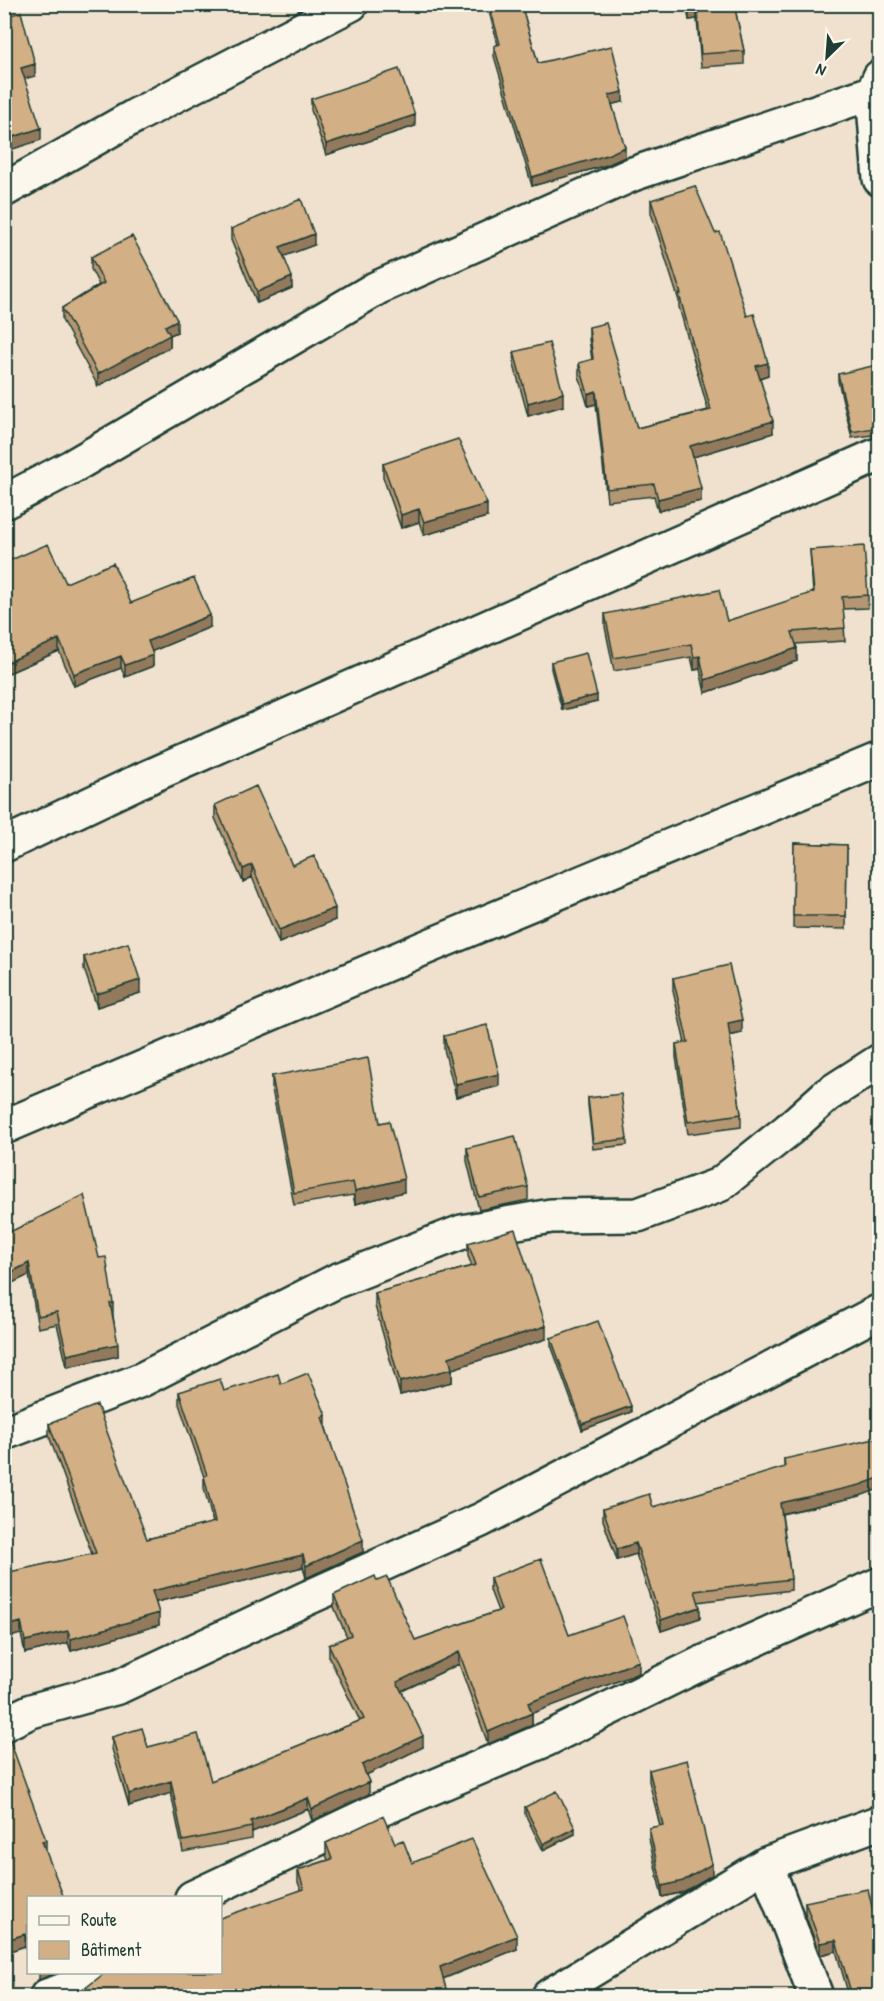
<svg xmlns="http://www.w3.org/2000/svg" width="884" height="2001" font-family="'Patrick Hand',sans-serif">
<rect width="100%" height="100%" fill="#efe1cd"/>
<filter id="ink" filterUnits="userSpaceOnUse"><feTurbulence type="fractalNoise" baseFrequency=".0167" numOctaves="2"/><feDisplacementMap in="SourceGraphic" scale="12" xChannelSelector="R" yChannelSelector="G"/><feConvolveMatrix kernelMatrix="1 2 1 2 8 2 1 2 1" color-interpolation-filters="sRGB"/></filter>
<g filter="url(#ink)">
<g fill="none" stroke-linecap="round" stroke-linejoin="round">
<!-- street casing -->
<g stroke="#1f3d34" stroke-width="38">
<path id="street" d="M880,77L873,92L880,179
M4,190L135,116L351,4
M4,502L73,466L377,288L633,174L880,90
M4,845L135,783L880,454
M4,1127L422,949L880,759
M4,1433L141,1380L336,1281L462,1232L551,1216L638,1215L719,1185L788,1130L827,1095L880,1061
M4,1724L31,1711L118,1687L305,1599L481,1520L880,1311
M766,1864L816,1996
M192,1898L374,1812L547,1739L700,1664L880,1584
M47,1996L78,1985L93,1972
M549,1996L766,1864L880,1822"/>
</g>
<!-- street -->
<use href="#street" stroke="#fbf7ec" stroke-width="33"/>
</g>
<!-- wall -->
<path fill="#b59672" stroke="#1f3d34" stroke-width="1.5" d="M487,4H521L538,63L623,102L612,104L625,157L607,165L532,186L494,56V46L498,45Z
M686,4H734L744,51V64L701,67L697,19L689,20Z
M311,99L415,126L326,155L311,110Z
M651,200L747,316L768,375L760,378L773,433L693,457L701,501L658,511L654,496L607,501L596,404L588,406L579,376V363L592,360L589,339V327L637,428L708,410L679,307V301L651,213Z
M231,229L314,245L284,256L292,288L257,303L231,240Z
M91,257L177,332L170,335V347L98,386L62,320V308L99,285L91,269Z
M514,352L563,406L528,416L514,365Z
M838,374L879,379V434L852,438L838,381Z
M383,464L487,517L424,535L419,522L401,528L383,477Z
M810,550L868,595V608L843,609L845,641L796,644L797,661L705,693L700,669L694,670L691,657L614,671L605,627V614L727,621L813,593Z
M66,583L131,603L210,627L152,651L153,666L125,677L121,668L74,686L59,651L4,675Z
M551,662L597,702L562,710L551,669Z
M215,805L292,865L335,920L279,943L252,877L243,882L215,818Z
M794,843L847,845L846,929L793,928Z
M84,957L140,993L97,1007L84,969Z
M673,978L742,1033L730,1036L741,1114V1127L688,1134L676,1057V1044L685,1043L673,991Z
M444,1036L499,1086L456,1097L444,1049Z
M272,1076L380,1123L404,1192L355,1204L353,1195L294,1205L272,1089Z
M588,1098L627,1139V1145L593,1149L588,1105Z
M467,1148L528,1187V1200L479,1210L467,1161Z
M4,1235L99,1258L113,1303V1315L118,1356L67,1367L57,1324L38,1328L29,1275Z
M468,1243L546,1339L452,1369V1382L400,1395L375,1306V1293L472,1266L468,1256Z
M551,1338L631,1412L582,1430L551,1345Z
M281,1384L326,1428L363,1552L306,1578L303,1567L156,1602L159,1625L71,1651L68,1643L25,1653L21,1634L10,1572L92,1554L49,1436V1424L147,1539L213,1523L204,1488V1477L179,1404V1392L224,1391Z
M784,1459L860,1496L782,1514L791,1579V1590L698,1602L700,1618L661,1631L636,1554L617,1560L603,1520V1509L653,1507L784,1468Z
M490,1578L569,1635L639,1673L532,1713V1725L488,1744L459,1664L402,1691L423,1747L366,1775L369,1794L312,1821L308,1809L252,1832V1839L183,1852L171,1793L129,1806L112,1749V1737L148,1747L211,1781L360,1721L329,1657V1645L347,1637L334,1607V1595L377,1581L415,1640L498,1611L490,1590Z
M649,1770L712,1875L683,1892L662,1897L649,1839V1828L660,1826L649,1781Z
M525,1807L575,1834L543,1850L525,1814Z
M326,1843H395L412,1863L517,1949L443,1979L448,1996H83V1990L301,1890L298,1882V1870L328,1860L326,1855Z
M28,1898V1955L25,1946L4,1953Z
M805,1902L877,1929L879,1996H849L836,1951L820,1955L805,1914Z"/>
<!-- shaded-wall -->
<path fill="#937a5d" stroke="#1f3d34" stroke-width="1.5" d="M697,6V19L689,20V8Z
M35,64V76L21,80V68Z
M623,92V102L609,105V95Z
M415,115V126L326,155V144Z
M41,128V140L4,152V140Z
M625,147V157L607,165L532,186V177Z
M314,234V245L280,258V247Z
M292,277V288L257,303V292Z
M177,320V332L170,335V347L98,386V374L165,326Z
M768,363V375L756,379V366Z
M596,391V404L588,406V394Z
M563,393V406L528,416V403Z
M773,421V433L690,458V446Z
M701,488V501L658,511V499Z
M487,504V517L424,535V522Z
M419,509V522L401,528V515Z
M210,615V627L148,653V641Z
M59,639V651L4,675V664Z
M797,648V661L705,693V680Z
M153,655V666L125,677V665Z
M121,656V668L74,686V674Z
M700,656V669L694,670V657Z
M597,695V702L562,710V704Z
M252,865V877L243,882V869Z
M335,908V920L279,943V930Z
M140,980V993L97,1007V994Z
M742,1020V1033L728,1036V1023Z
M499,1074V1086L456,1097V1084Z
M404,1179V1192L355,1204V1191Z
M29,1263V1275L4,1287V1276Z
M546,1326V1339L452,1369V1382L400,1395V1382L449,1357Z
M118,1344V1356L67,1367V1355Z
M631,1406V1412L582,1430V1424Z
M326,1415V1428L322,1417Z
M879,1478V1489L860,1496L780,1514V1503Z
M363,1540V1552L306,1578V1566Z
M636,1543V1554L617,1560V1549Z
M303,1555V1567L152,1603V1591Z
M700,1607V1618L661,1631V1620Z
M159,1613V1625L71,1651V1639Z
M21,1622V1634L4,1639V1627Z
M68,1631V1643L25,1653V1641Z
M459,1652V1664L397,1693V1682Z
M639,1661V1673L528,1715V1703Z
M532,1713V1725L488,1744V1732Z
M423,1736V1747L362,1777V1765Z
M171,1781V1793L129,1806V1794Z
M369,1782V1794L312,1821V1809Z
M308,1798V1809L252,1832L251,1821Z
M575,1828V1834L543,1850V1844Z
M46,1840V1852L42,1841Z
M712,1864V1875L683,1892L662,1897V1886Z
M25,1934V1946L4,1953V1941Z
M517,1936V1949L440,1980V1967Z
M836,1940V1951L820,1955V1943Z
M39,1972H58L39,1980Z
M241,1989V1996H225Z"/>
<!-- building -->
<path fill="#d2af85" stroke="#1f3d34" stroke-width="1.5" d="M489,4H521L538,63L612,46L623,92L609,95L625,147L607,155L532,177L494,46L500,44Z
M689,4H734L744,51L701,54L697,6L689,8Z
M21,12L35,64L21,68L41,128L4,140V17Z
M399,69L415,115L326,144L311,99Z
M695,186L715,233L720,232L747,316L754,314L768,363L756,366L773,421L690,446L701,488L658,499L654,484L607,489L596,391L588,394L579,363L593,359L589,327L606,323L637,428L711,410L679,294H681L651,200Z
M301,199L314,234L280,247L292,277L257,292L231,229Z
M132,236L177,320L165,326L170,335L98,374L62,308L104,283L91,257Z
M549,343L563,393L528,403L514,352Z
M877,365L879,379V427L852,432L838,374Z
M458,439L487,504L424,522L419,509L401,515L383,464Z
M48,544L66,583L113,563L131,603L194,578L210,615L148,641L153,655L125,665L121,656L74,674L59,639L4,664V563Z
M864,546L868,595L842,597L845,628L792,632L797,648L705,680L700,656L694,657L691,644L614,658L605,614L719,590L727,621L814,592L810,550Z
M586,653L597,695L562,704L551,662Z
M256,786L292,865L314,856L335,908L279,930L252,865L243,869L215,805Z
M794,843L847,845L846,916H793Z
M128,943L140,980L97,994L84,957Z
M729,965L742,1020L728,1023L741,1114L688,1122L676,1044L688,1042L673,978Z
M487,1025L499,1074L456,1084L444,1036Z
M368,1058L380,1123L389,1121L404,1179L355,1191L353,1182L294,1193L272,1076Z
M621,1094L627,1139L593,1143L588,1098Z
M515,1136L528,1187L479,1197L467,1148Z
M84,1195L99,1258L106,1257L113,1303H110L118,1344L67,1355L57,1312L38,1316L29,1263L4,1276V1235Z
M515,1229L546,1326L449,1357L452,1369L400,1382L375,1293L476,1265L468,1243Z
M598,1321L631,1406L582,1424L551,1338Z
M308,1373L326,1415L322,1417L363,1540L306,1566L303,1555L152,1591L159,1613L71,1639L68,1631L25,1641L21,1622L4,1627V1556L10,1572L96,1553L49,1424L97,1405L147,1539L215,1522L204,1476L207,1475L179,1392L220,1379L224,1391L278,1374L281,1384Z
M879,1438V1478L860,1485L780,1503L791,1579L695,1591L700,1607L661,1620L636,1543L617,1549L603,1509L649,1494L653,1507L785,1467L784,1459Z
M541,1559L569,1635L623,1616L639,1661L528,1703L532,1713L488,1732L459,1652L397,1682L423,1736L362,1765L369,1782L312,1809L308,1798L251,1821L252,1827L183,1841L171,1781L129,1794L112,1737L142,1728L148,1747L198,1734L211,1781L364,1719L329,1645L351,1635L334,1595L375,1576L377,1581L387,1577L415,1640L501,1610L490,1578Z
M8,1735L46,1840L42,1841L64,1898H28V1943L25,1934L4,1941V1736Z
M687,1760L712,1864L683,1881L662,1886L649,1828L663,1825L649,1770Z
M557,1791L575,1828L543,1844L525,1807Z
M383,1816L395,1843L403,1840L412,1863L472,1839L517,1936L440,1967L448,1996H243L241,1989L225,1996H87L83,1990L106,1972H220V1918L304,1889L298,1870L332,1859L326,1843Z
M868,1889L877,1929H879V1994L868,1996H852L836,1940L820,1943L805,1902Z"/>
</g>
<!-- margin -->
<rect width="884" height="2001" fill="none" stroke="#fbf7ec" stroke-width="24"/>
<rect x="12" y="12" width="860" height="1977" fill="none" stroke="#1f3d34" stroke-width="2" filter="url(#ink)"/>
<!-- legend -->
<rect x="27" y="1896" width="195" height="78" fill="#fbf7ec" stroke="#a3ada2" stroke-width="1.5"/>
<rect x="39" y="1916" width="30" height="9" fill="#fbf7ec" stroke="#a3ada2" stroke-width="1.5"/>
<text x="81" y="1926" font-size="18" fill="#1f3d34">Route</text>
<rect x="39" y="1941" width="30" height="18" fill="#d2af85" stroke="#a3ada2" stroke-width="1.5"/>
<text x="81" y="1956" font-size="18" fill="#1f3d34">Bâtiment</text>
<!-- north arrow -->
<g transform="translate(827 57) rotate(205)" stroke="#fbf7ec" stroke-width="4.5" paint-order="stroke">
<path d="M0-4.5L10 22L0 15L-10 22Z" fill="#1f3d34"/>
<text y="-9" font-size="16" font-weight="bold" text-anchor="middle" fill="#1f3d34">N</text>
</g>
</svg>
